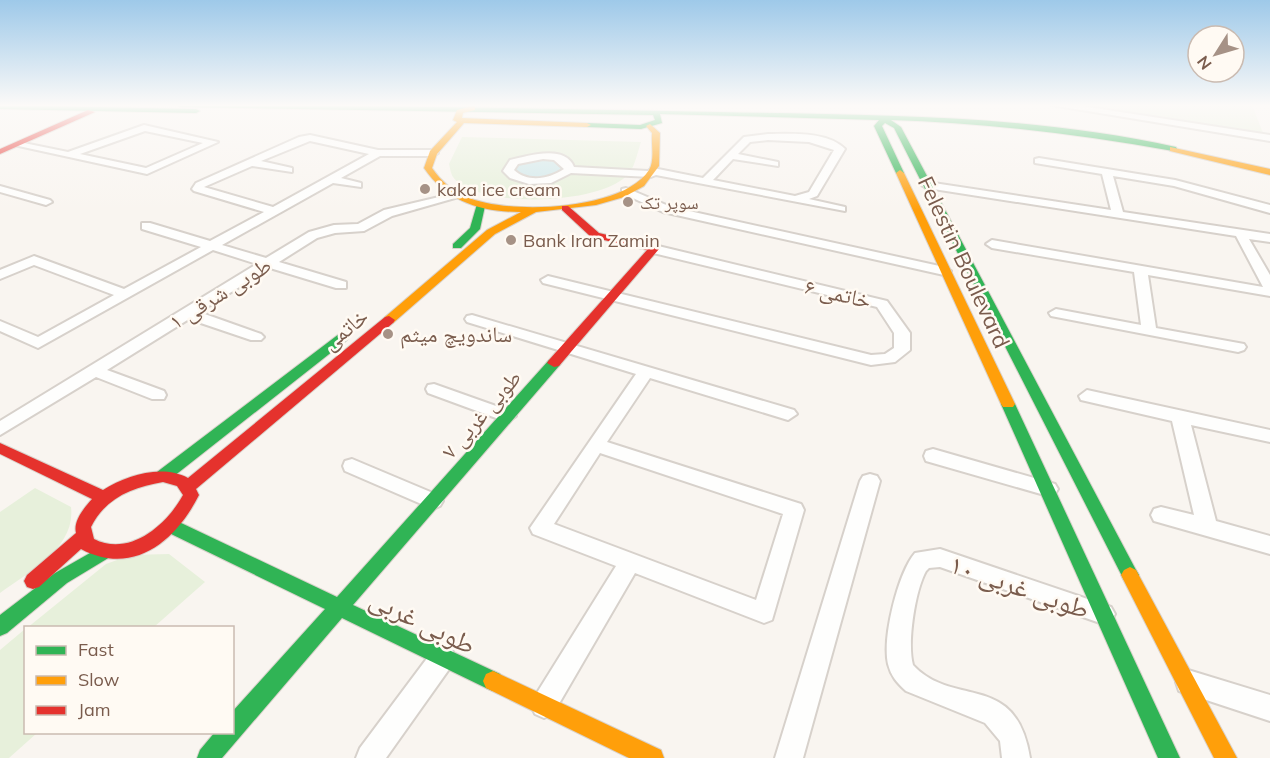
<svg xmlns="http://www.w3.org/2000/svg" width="1270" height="758" font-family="Mulish,'Noto Naskh Arabic',sans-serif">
<rect width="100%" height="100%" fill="#f9f5f0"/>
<!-- green -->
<path fill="#e7f0db" d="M1091,105H1252L1263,133L1091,108Z
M462,137L641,142C638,151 635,165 630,172C607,205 478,210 453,177C451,174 450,168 449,164Z
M35,488L71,507C76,548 28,572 0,593V512Z
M169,554L205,582L154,627L27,628L106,564L131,555Z
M25,629L26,732L37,733L9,758H0V650Z"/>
<!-- water -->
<path fill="#d0e8ea" d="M535,158L553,159L564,165V169C550,183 528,180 513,171L518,163Z"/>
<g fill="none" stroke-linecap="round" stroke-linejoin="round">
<!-- street casing -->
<g stroke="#d7d1cb" stroke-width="4">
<path id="street" d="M1051,105H1075L1270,135V141Z
M144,125L218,142L147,174L14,145L19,142L68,152ZM145,131L203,143L146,168L80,154Z
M768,134C791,134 827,131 845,149L817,196L809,199L845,207V211L656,175L651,177L571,173L551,183L529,184L510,178L503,171L510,160C528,156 565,144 574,167L648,171L653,168L703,178L744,137ZM768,140L809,142L834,150L809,192L795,196L713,180L733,159L778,166V162L738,154L750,142ZM543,159L554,160L564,169C549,179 528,183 514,170L518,164Z
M310,135L378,150H433L438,153L433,156H380L341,178L361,183V187L333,183L222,245L266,258L309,232L334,225L358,224L384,210L456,193L462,196L392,216L364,231L335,233L317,238L279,262L346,282V288H336L270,268L199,312L261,334L264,337L261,340H251L189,319L107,370L164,391L166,395L164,399H152L96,377L0,435V421L257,264L213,250L38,348L0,331V321L38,337L114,295L34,265L0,279V270L34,256L124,289L201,247L142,229V223H150L210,241L264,212L194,191L192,189L196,183L299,137ZM310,141L369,154L273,207L204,187L252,166L292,172V168L261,161Z
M1039,158L1175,180L1270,205V213L1174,186L1113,176L1123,212L1270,234V242L1249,239L1270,275V296L1148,275L1156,328L1244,344L1246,347L1244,350L1238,352L1051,316L1049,313L1056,309L1141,325L1134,272L992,248L986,244L992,240L1263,287L1236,236L927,188L921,185L927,182L1111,210L1102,174L1035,163V159Z
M0,186L50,200L52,202L46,205L0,192Z
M626,188L671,207L944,267L951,271L944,275L663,212L622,193V189Z
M654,245L887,301L910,333V350L895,362L871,365L543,283L541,280L548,276L871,355L885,354L894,348V333L877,307L649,252L648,249Z
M472,315L794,410L797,414L788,420L650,378L607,442L801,504L804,510L772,620L764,623L635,573L553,714L544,718L535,714L531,705L535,696L616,566L533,534L530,528L636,374L467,322L465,319L467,316ZM600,453L783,514L756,600L554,524Z
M434,384L513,412L516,416L507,422L428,393L426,389L428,385Z
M1087,390L1270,430V442L1191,425L1216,521L1270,536V554L1154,521L1151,515L1154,509L1161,507L1194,515L1172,421L1081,400L1079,396Z
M933,449L1055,484L1058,489L1055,494L1048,496L926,461L924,456L926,451Z
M352,459L440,496L443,501L440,506L433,509L345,471L343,466L345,461Z
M870,474L877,476L880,481L803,758H775L860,481L863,476Z
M940,549L1111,607L1115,614L1111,621L1103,624L940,567L929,568L926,571C915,591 907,643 913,665C954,709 1016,670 1030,758H1002L1000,741L985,723L906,691C897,683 891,676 888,664C882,638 898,573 915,553Z
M443,646L452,649L455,657L452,665L386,758H356L360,748L434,649Z
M1188,670L1270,695V721L1179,691L1176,682L1179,673Z"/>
</g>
<!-- fast casing -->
<g stroke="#d9d2cb" stroke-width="2">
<path id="fast" d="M0,105L196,109L200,111L196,113L0,109Z
M177,105C358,105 539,108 720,112C872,115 1027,114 1176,147L1177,149L1173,151C1079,134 986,123 891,120L901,127L1136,570L1139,575L1136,580L1130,583L1124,580L894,128L885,123L882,126L904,173L900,176L896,173L874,126L879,120L660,114L662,123L641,129L587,127L583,125L587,123L640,125L655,120L653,115L180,107Z
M477,204L485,206L480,229L461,248H453V244L470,228Z
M343,333L349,337L347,340L169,480L163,482L157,480L155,476L157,472L339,334Z
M554,359L561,363L559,366L353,605L500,674L503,681L500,688L493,691L486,688L342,618L222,758H197L200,750L215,732H232V712L325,609L167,532L165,527L167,522L173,520L179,522L337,597L549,360Z
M1008,399L1015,404L1180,758H1158L1001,404Z
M104,545L110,547L113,552L110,557L67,583L7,633L0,636V615L55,573Z"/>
</g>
<!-- slow casing -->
<g stroke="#d9d2cb" stroke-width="2">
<path id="slow" d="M472,106H475V110L463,113L462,118L587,123L591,125L587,127L464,123L437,154L432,168C441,181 452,191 467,197C507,215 623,211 649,170C655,160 651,144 652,133L646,126L650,124L660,133L659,166L644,186L624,197L596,205L536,212L495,234L393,323H385L383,320L385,317L487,230L521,212C482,212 447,202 424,168L430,151L457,122L453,120L457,110Z
M1170,147L1270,169V175L1170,151Z
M900,170L904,173L1015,404L1013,407H1003L1001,404L896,173Z
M1130,567L1136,570L1237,758H1214L1121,575L1124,570Z
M493,671L661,750L664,758H629L486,688L483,681L486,674Z"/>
</g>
<!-- jam casing -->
<g stroke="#d9d2cb" stroke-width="2">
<path id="jam" d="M88,110L95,112L0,154V149Z
M562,206H568L599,233L658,247L659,249L559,366L554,367L547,363L549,360L647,250L591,237L562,210Z
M389,316L395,320L393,323L196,489L199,495C176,541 133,577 81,549L39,587L33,589L27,587L24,581L27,575L76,533C73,521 84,508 92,499L0,454V443L103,490C127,475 162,464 188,478L385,317ZM163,482L177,486L183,495C166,526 129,557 94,539L91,527C105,498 133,487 163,482Z"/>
</g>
<!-- street -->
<use href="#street" fill="#fefefd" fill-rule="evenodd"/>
<!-- fast -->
<use href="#fast" fill="#30b455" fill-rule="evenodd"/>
<!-- slow -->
<use href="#slow" fill="#ff9f0a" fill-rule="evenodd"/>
<!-- jam -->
<use href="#jam" fill="#e5322d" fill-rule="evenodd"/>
</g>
<!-- sky -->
<linearGradient id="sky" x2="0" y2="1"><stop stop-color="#9ec9e9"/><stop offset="0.5" stop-color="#fcfaf8"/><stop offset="1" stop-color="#fcfaf8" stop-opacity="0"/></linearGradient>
<rect width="1270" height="211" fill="url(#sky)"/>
<!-- markers -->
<g fill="#a69286" stroke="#fffaf3" stroke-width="2">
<circle cx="425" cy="189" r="6"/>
<circle cx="628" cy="202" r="6"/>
<circle cx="511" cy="240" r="6"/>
<circle cx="388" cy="334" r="6"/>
</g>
<g text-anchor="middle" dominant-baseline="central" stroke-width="5" stroke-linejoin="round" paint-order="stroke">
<!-- far-poi labels -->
<g font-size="18" fill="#7a5c4d" stroke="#fffaf3" text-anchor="start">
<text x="437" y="189">kaka ice cream</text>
<text x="640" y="202">سوپر تک</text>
<text x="523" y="240">Bank Iran Zamin</text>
</g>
<!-- street labels -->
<g font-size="22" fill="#7a5c4d" stroke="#fffaf3">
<text transform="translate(964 262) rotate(65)">Felestin Boulevard</text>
<text transform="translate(220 293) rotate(-32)">طوبی شرقی ۱</text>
<text transform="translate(838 293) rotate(13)">خاتمی ۶</text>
<text transform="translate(345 329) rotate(-39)">خاتمی</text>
<text transform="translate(481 414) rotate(-49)">طوبی غربی ۷</text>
</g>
<!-- poi labels -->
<g font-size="22" fill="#7a5c4d" stroke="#fffaf3" text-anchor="start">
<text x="400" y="334">ساندویچ میثم</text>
</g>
<!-- near-street labels -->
<g font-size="27" fill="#7a5c4d" stroke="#fffaf3">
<text transform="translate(1020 586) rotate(19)">طوبی غربی ۱۰</text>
<text transform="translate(423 621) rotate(26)">طوبی غربی</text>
</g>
</g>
<!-- legend -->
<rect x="24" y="626" width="210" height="108" fill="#fffaf3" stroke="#cabbb1" stroke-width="1.5"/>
<rect x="36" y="646" width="30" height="9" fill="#30b455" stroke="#cabbb1" stroke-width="1.5"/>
<text x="78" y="656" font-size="18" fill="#7a5c4d">Fast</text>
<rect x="36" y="676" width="30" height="9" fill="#ff9f0a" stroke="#cabbb1" stroke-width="1.5"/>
<text x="78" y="686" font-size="18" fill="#7a5c4d">Slow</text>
<rect x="36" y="706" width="30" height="9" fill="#e5322d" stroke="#cabbb1" stroke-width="1.5"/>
<text x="78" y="716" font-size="18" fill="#7a5c4d">Jam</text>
<!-- north arrow -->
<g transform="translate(1216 54) rotate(233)"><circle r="28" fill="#fffaf3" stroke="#cabbb1" stroke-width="1.5"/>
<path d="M0-4.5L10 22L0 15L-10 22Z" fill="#a69286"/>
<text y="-9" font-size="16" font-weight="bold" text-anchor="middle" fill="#7a5c4d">N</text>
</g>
</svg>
